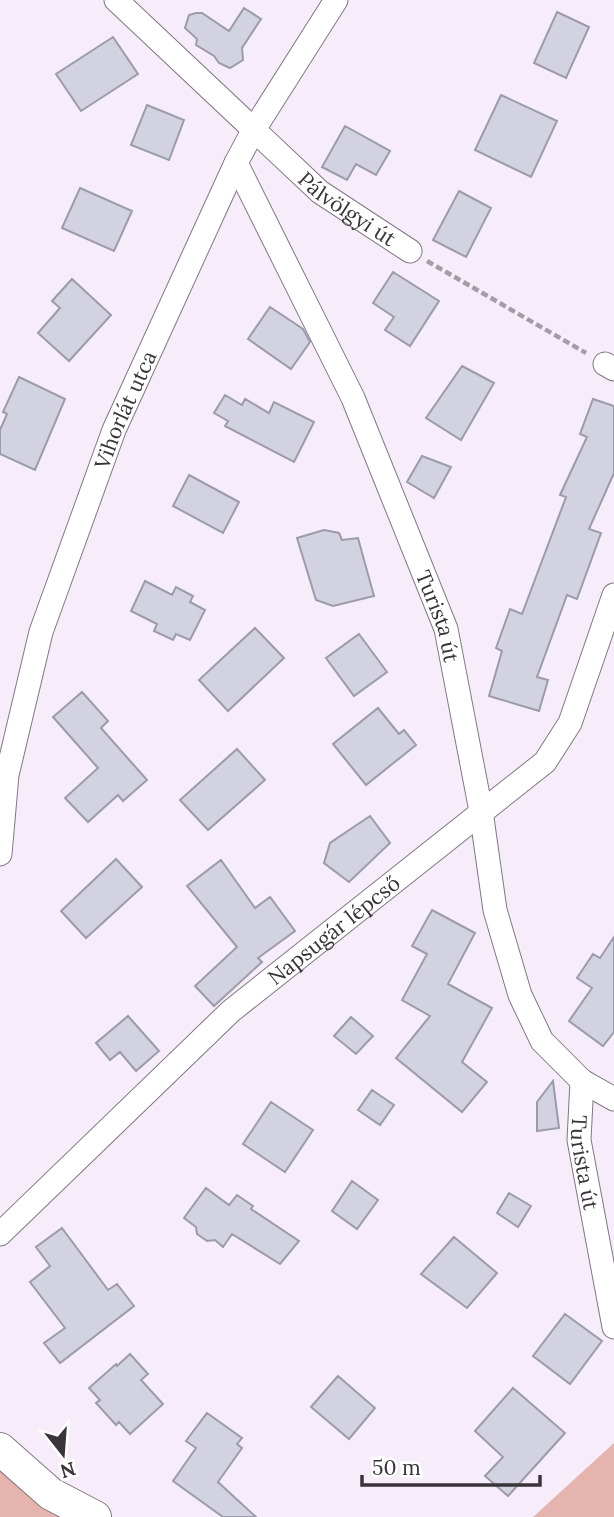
<svg xmlns="http://www.w3.org/2000/svg" width="614" height="1517" font-family="Lora,serif">
<rect width="100%" height="100%" fill="#f7edfa"/>
<!-- green -->
<path fill="#e6b4ae" d="M614,1443V1517H533Z
M0,1449L95,1517H0Z"/>
<!-- building -->
<path fill="#d3d2e1" stroke="#9b9ba9" stroke-width="2" d="M244,8L261,19L242,48L243,60L230,68L219,63L214,56L196,45L197,39L185,28L189,15L196,13H202L229,31Z
M557,12L589,27L566,78L534,63Z
M113,37L138,74L81,111L56,74Z
M501,95L557,121L531,177L475,150Z
M147,105L184,120L169,160L131,145Z
M345,126L390,151L376,175L356,164L347,180L322,167Z
M80,188L132,211L114,251L62,228Z
M459,191L491,208L466,257L433,240Z
M393,272L439,301L410,346L385,330L394,317L373,303Z
M72,279L111,315L69,361L38,333L60,308L52,301Z
M270,307L303,329L310,342L291,369L248,339Z
M462,366L494,383L461,440L426,418Z
M19,377L65,399L35,470L0,454V430L7,414L3,412Z
M225,395L242,405L245,399L269,413L274,402L314,422L294,462L225,426L228,421L214,413Z
M593,399L614,406V473L589,529L601,533L577,599L567,595L537,677L548,680L539,711L489,696L502,651L496,648L510,609L522,614L566,497L560,495L587,437L580,434Z
M422,456L451,467L434,498L407,482Z
M189,475L239,502L223,533L173,506Z
M324,530L339,533L342,540L358,538L374,596L333,606L316,600L297,538Z
M145,581L172,595L176,587L193,596L190,602L205,610L190,640L176,634L173,640L154,631L157,624L131,611Z
M255,628L284,658L228,711L199,680Z
M359,634L387,672L354,696L326,658Z
M82,692L108,721L101,728L147,780L123,801L118,795L88,822L65,798L98,768L53,717Z
M378,708L399,734L404,730L416,745L366,785L333,744Z
M237,749L265,780L208,830L180,800Z
M370,816L390,843L349,882L324,863L330,843Z
M116,859L142,887L86,938L61,911Z
M221,860L255,908L270,897L295,931L258,958L262,962L214,1006L195,986L237,947L187,886Z
M432,910L475,933L448,984L492,1008L462,1062L487,1082L462,1112L396,1058L430,1016L402,1000L427,954L412,946Z
M614,937V1032L603,1046L569,1021L592,988L577,978L593,954L600,958Z
M128,1016L159,1051L136,1071L120,1052L110,1060L96,1043Z
M351,1017L373,1036L356,1054L334,1036Z
M553,1081L559,1128L537,1131V1102Z
M372,1090L394,1105L380,1125L358,1110Z
M271,1102L313,1130L285,1172L243,1144Z
M352,1181L378,1200L357,1229L332,1211Z
M206,1188L229,1205L237,1195L253,1206L251,1209L299,1241L280,1264L232,1234L223,1247L215,1240L207,1241L197,1234L196,1227L184,1218Z
M509,1193L531,1206L518,1227L497,1213Z
M62,1228L108,1290L117,1284L134,1306L60,1363L44,1343L65,1328L30,1282L50,1266L36,1247Z
M454,1237L497,1273L467,1308L421,1274Z
M565,1314L602,1341L570,1384L533,1356Z
M130,1354L148,1374L141,1380L163,1404L130,1434L119,1422L116,1425L96,1403L100,1400L89,1388L116,1364L117,1366Z
M338,1376L375,1408L349,1439L311,1407Z
M513,1388L565,1433L508,1496L485,1476L503,1457L475,1431Z
M207,1413L242,1438L237,1444L242,1448L218,1482L256,1517H223L173,1481L196,1448L186,1441Z"/>
<g fill="none" stroke-linecap="round" stroke-linejoin="round">
<!-- street casing -->
<g stroke="#817883" stroke-width="25">
<g id="street">
<path id="s1" d="M116,0L320,192L410,251"/>
<path id="s2" d="M236,163L353,398L446,629L481,811L495,910L520,995L542,1041L582,1081L614,1099"/>
<path d="M605,364L614,369"/>
<path id="s3" d="M0,854L7,775L41,632L114,430L236,163L253,131L336,0"/>
<path id="s4" d="M582,1081L579,1140L614,1327"/>
<path id="s5" d="M0,1234L231,1011L545,762L570,723L614,595"/>
</g>
</g>
<!-- secondary casing -->
<g stroke="#817883" stroke-width="34">
<path id="secondary" d="M0,1449L51,1494L95,1517"/>
</g>
<!-- path -->
<path stroke="#a49ca6" stroke-width="4.5" stroke-dasharray="7 3.5" stroke-linecap="butt" d="M427,261L586,353"/>
<!-- street -->
<use href="#street" stroke="#fff" stroke-width="23"/>
<!-- secondary -->
<use href="#secondary" stroke="#fff" stroke-width="32"/>
</g>
<g text-anchor="middle" dominant-baseline="central" stroke-width="7" stroke-linejoin="round" paint-order="stroke">
<!-- street labels -->
<g font-size="21" fill="#383439" stroke="#fff">
<text stroke="none"><textPath href="#s1" startOffset="312">Pálvölgyi út</textPath></text>
<text stroke="none"><textPath href="#s3" startOffset="464">Vihorlát utca</textPath></text>
<text stroke="none"><textPath href="#s2" startOffset="497">Turista út</textPath></text>
<text stroke="none"><textPath href="#s5" startOffset="452">Napsugár lépcső</textPath></text>
<text stroke="none"><textPath href="#s4" startOffset="82">Turista út</textPath></text>
</g>
</g>
<!-- north arrow -->
<g transform="translate(63 1454) rotate(163)" stroke="#ffffff" stroke-width="5" paint-order="stroke">
<path d="M0-5L12 26L0 18L-12 26Z" fill="#383439"/>
<text y="-10" font-size="19" font-weight="bold" text-anchor="middle" fill="#383439">N</text>
</g>
<!-- scale -->
<path d="M362 1475v10h178v-10" fill="none" stroke="#383439" stroke-width="3.5"/>
<text x="372" y="1475" font-size="21" fill="#383439" stroke="#ffffff" stroke-width="5" paint-order="stroke">50 m</text>
</svg>
